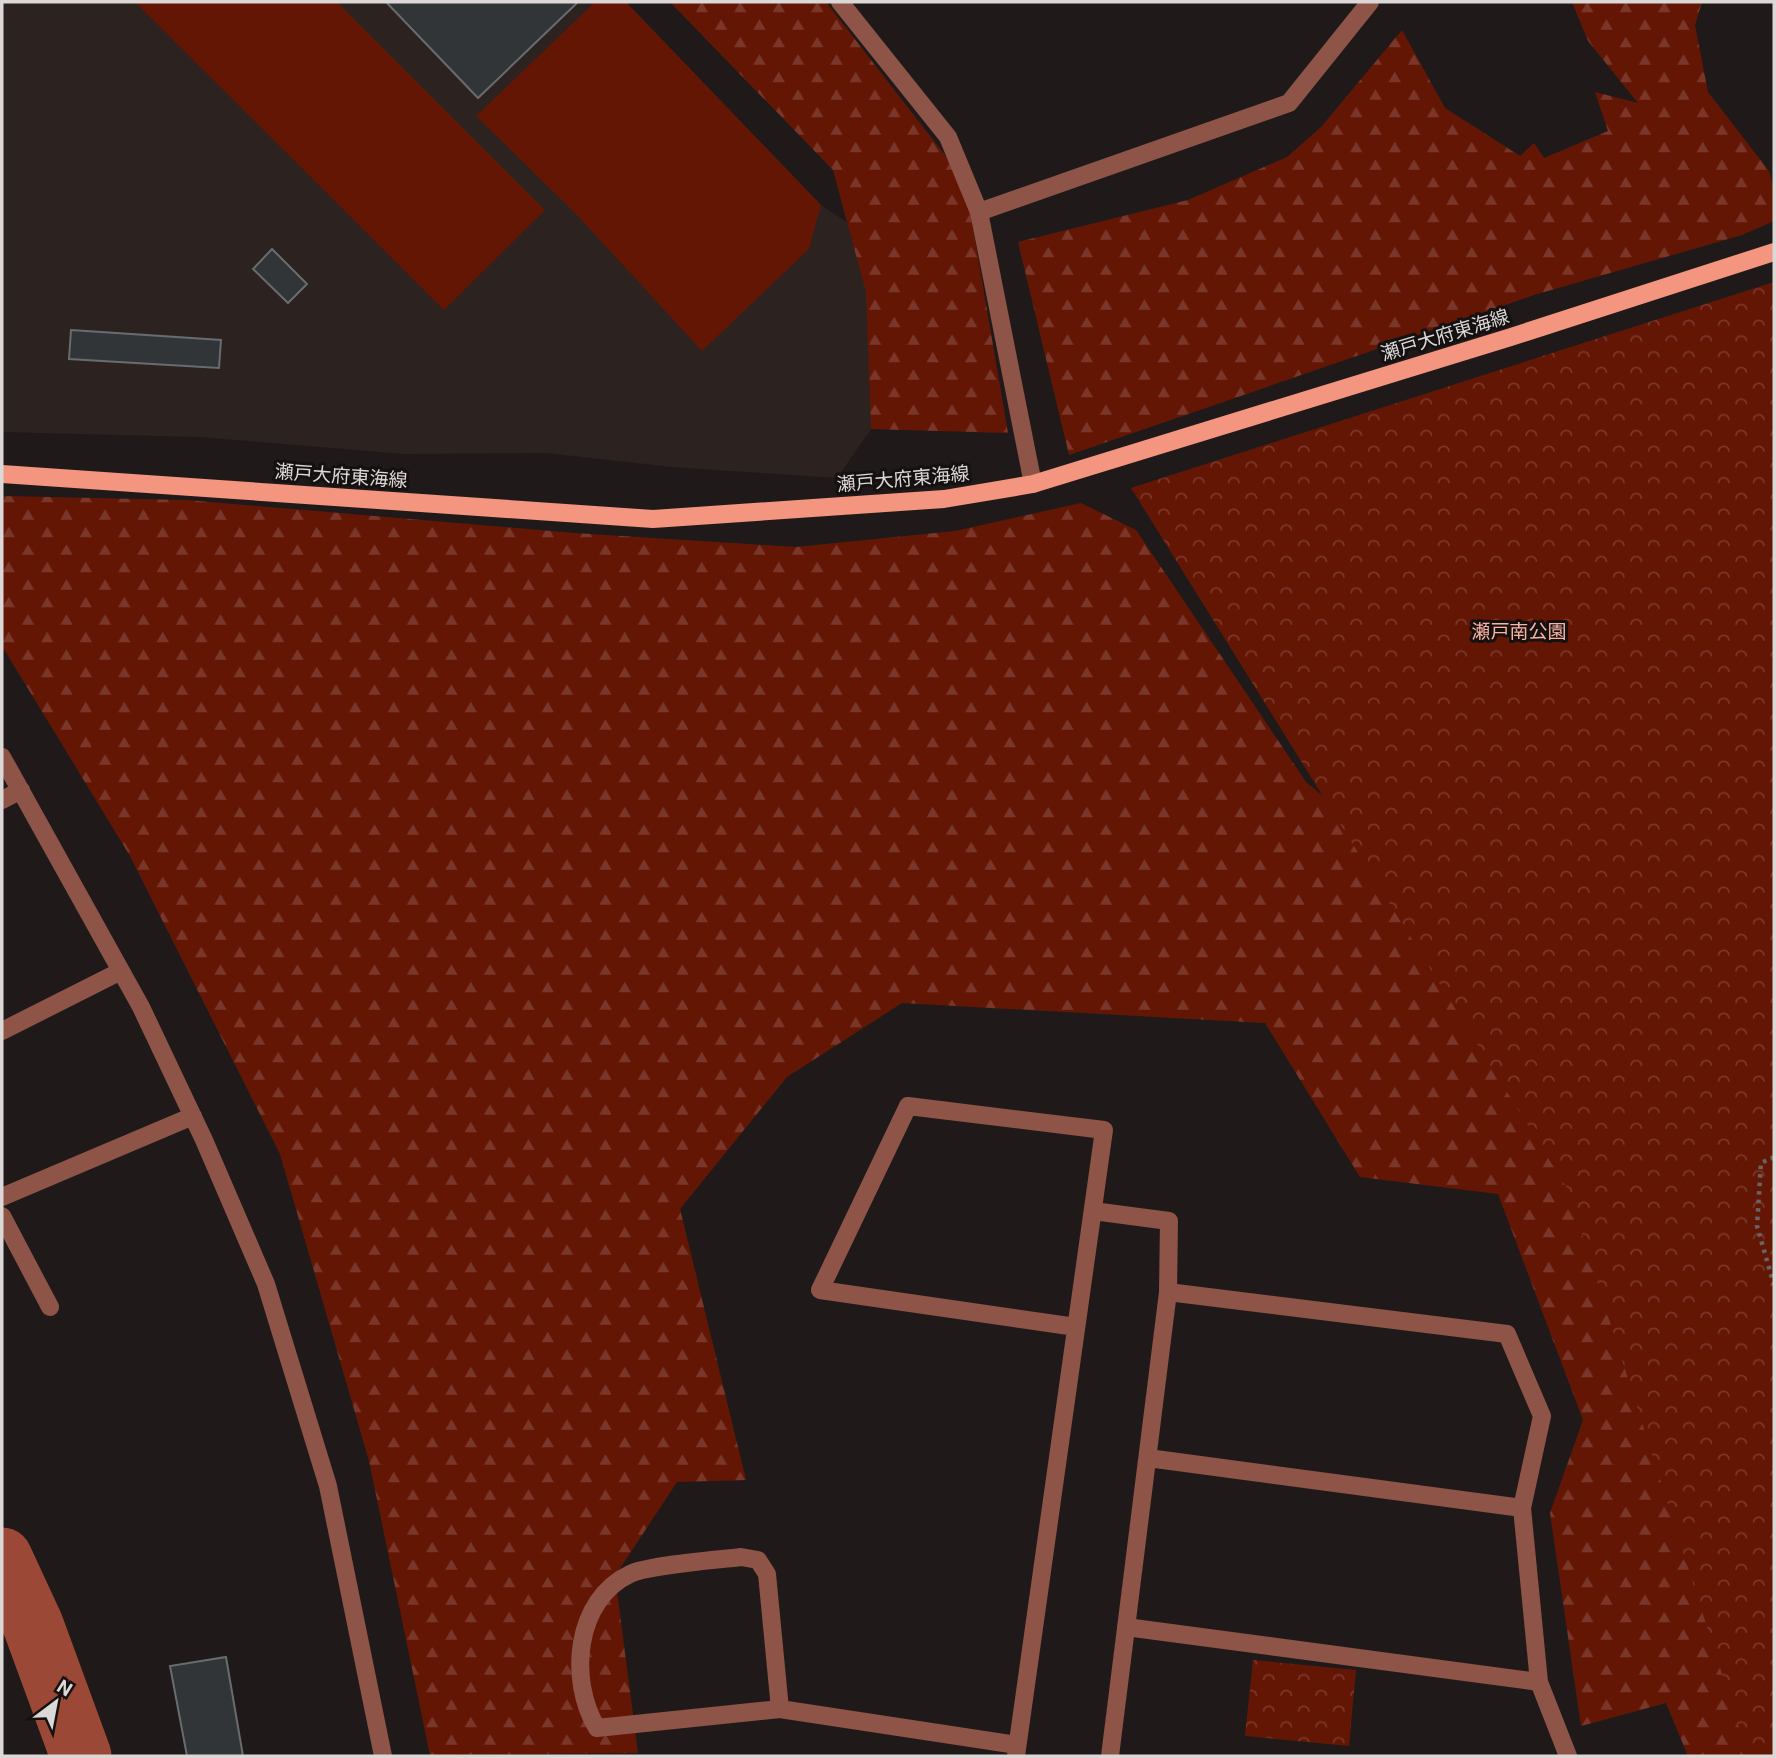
<svg xmlns="http://www.w3.org/2000/svg" width="1776" height="1758" font-family="Roboto,'Noto Sans JP',sans-serif">
<defs>
<pattern id="forest-firs" width="22" height="20" patternUnits="userSpaceOnUse" patternTransform="scale(1.75)"><rect width="22" height="20" fill="#641605"/><path d="M5 1l3.5 6h-7zM16 11l3.5 6h-7z" fill="#7a3729"/></pattern>
<pattern id="park-crowns" width="20" height="18" patternUnits="userSpaceOnUse" patternTransform="scale(1.75)"><rect width="20" height="18" fill="#641605"/><path d="M2 6a3 3 0 1 1 6 0M12 15a3 3 0 1 1 6 0" fill="none" stroke="#7a3729"/></pattern>
</defs>
<rect width="100%" height="100%" fill="#1f1a19"/>
<!-- built -->
<path fill="#2c221f" d="M2,2H626L821,205L865,234L871,429L837,478L672,467L546,453L404,454L199,437L2,432Z"/>
<!-- grass -->
<path fill="#641605" d="M135,2H337L545,210L444,310Z
M595,2H626L821,205L809,249L702,351L576,214L476,116Z"/>
<!-- forest -->
<path fill="url(#forest-firs)" d="M670,2H826L965,181L1008,433L871,429L866,292L833,170Z
M1572,2H1702L1695,25L1708,92L1769,171L1774,190V221L1742,235L1534,295L1069,455L1018,242L1188,200L1287,157L1321,127L1402,30L1445,108L1520,156L1534,143L1544,158L1608,131L1595,92L1638,103L1588,41Z
M2,496L187,500L574,533L796,547L955,531L1081,503L1136,530L1306,782L1620,1043L1774,1756H1688L1666,1703L1581,1726L1550,1513L1583,1420L1498,1194L1360,1177L1265,1023L902,1003L787,1077L680,1209L746,1480L677,1482L615,1576L638,1753L430,1755L369,1461L280,1154L130,856L2,646Z"/>
<!-- park -->
<path fill="url(#park-crowns)" d="M1774,282V1756H1748L1568,1190L1131,488Z
M1253,1660L1356,1670L1349,1746L1245,1736Z"/>
<g fill="none" stroke-linecap="round" stroke-linejoin="round">
<!-- river -->
<path stroke="#9c4836" stroke-width="61" d="M2,1558L33,1625L81,1756"/>
</g>
<!-- building -->
<path fill="#313538" stroke="#686c6f" stroke-width="2" d="M386,2H578L478,98Z
M272,249L307,284L288,303L253,269Z
M71,330L221,340L219,368L69,359Z
M226,1657L243,1756H187L170,1666Z"/>
<g fill="none" stroke-linecap="round" stroke-linejoin="round">
<!-- path -->
<path stroke="#686463" stroke-width="4.5" stroke-dasharray="3.5 5" stroke-linecap="butt" d="M1774,1157L1761,1163L1757,1226L1774,1285"/>
<!-- minor -->
<path stroke="#8d5447" stroke-width="18" d="M840,2L948,137L979,212L1033,484
M979,212L1289,103L1370,2
M2,757L141,1007L204,1140L266,1284L328,1486L383,1756
M2,800L21,790
M2,1031L121,971
M2,1197L193,1116
M1093,1211L1169,1221L1168,1292L1110,1756
M2,1216L50,1307
M1168,1292L1507,1334L1542,1416L1522,1508L1539,1682L1568,1756
M1148,1458L1522,1508
M1126,1627L1539,1682
M780,1709L767,1574L758,1560L741,1557C717,1560 648,1565 630,1574C575,1600 568,1680 597,1728L780,1709L1017,1745
M1016,1756C1045,1547 1075,1339 1104,1130L908,1106L820,1290L1076,1327"/>
<!-- major -->
<path stroke="#f4957f" stroke-width="18" d="M2,474L653,519L944,499L1033,484L1511,337L1774,252"/>
</g>
<g text-anchor="middle" dominant-baseline="central" stroke-width="6" stroke-linejoin="round" paint-order="stroke">
<!-- street labels -->
<g font-size="19" fill="#dbd8d7" stroke="#151110">
<text transform="translate(1445 335) rotate(-17)">瀬戸大府東海線</text>
<text transform="translate(341 476) rotate(4)">瀬戸大府東海線</text>
<text transform="translate(903 479) rotate(-5)">瀬戸大府東海線</text>
</g>
<!-- park labels -->
<g font-size="19" fill="#fbb4a3" stroke="#151110">
<text x="1519" y="631">瀬戸南公園</text>
</g>
</g>
<!-- border -->
<rect width="1776" height="1758" fill="none" stroke="#dbd8d7" stroke-width="7"/>
<!-- north arrow -->
<g transform="translate(56 1702) rotate(32)" stroke="#151110" stroke-width="5" paint-order="stroke">
<path d="M0-5L12 26L0 18L-12 26Z" fill="#dbd8d7"/>
<text y="-10" font-size="19" font-weight="bold" text-anchor="middle" fill="#dbd8d7">N</text>
</g>
</svg>
